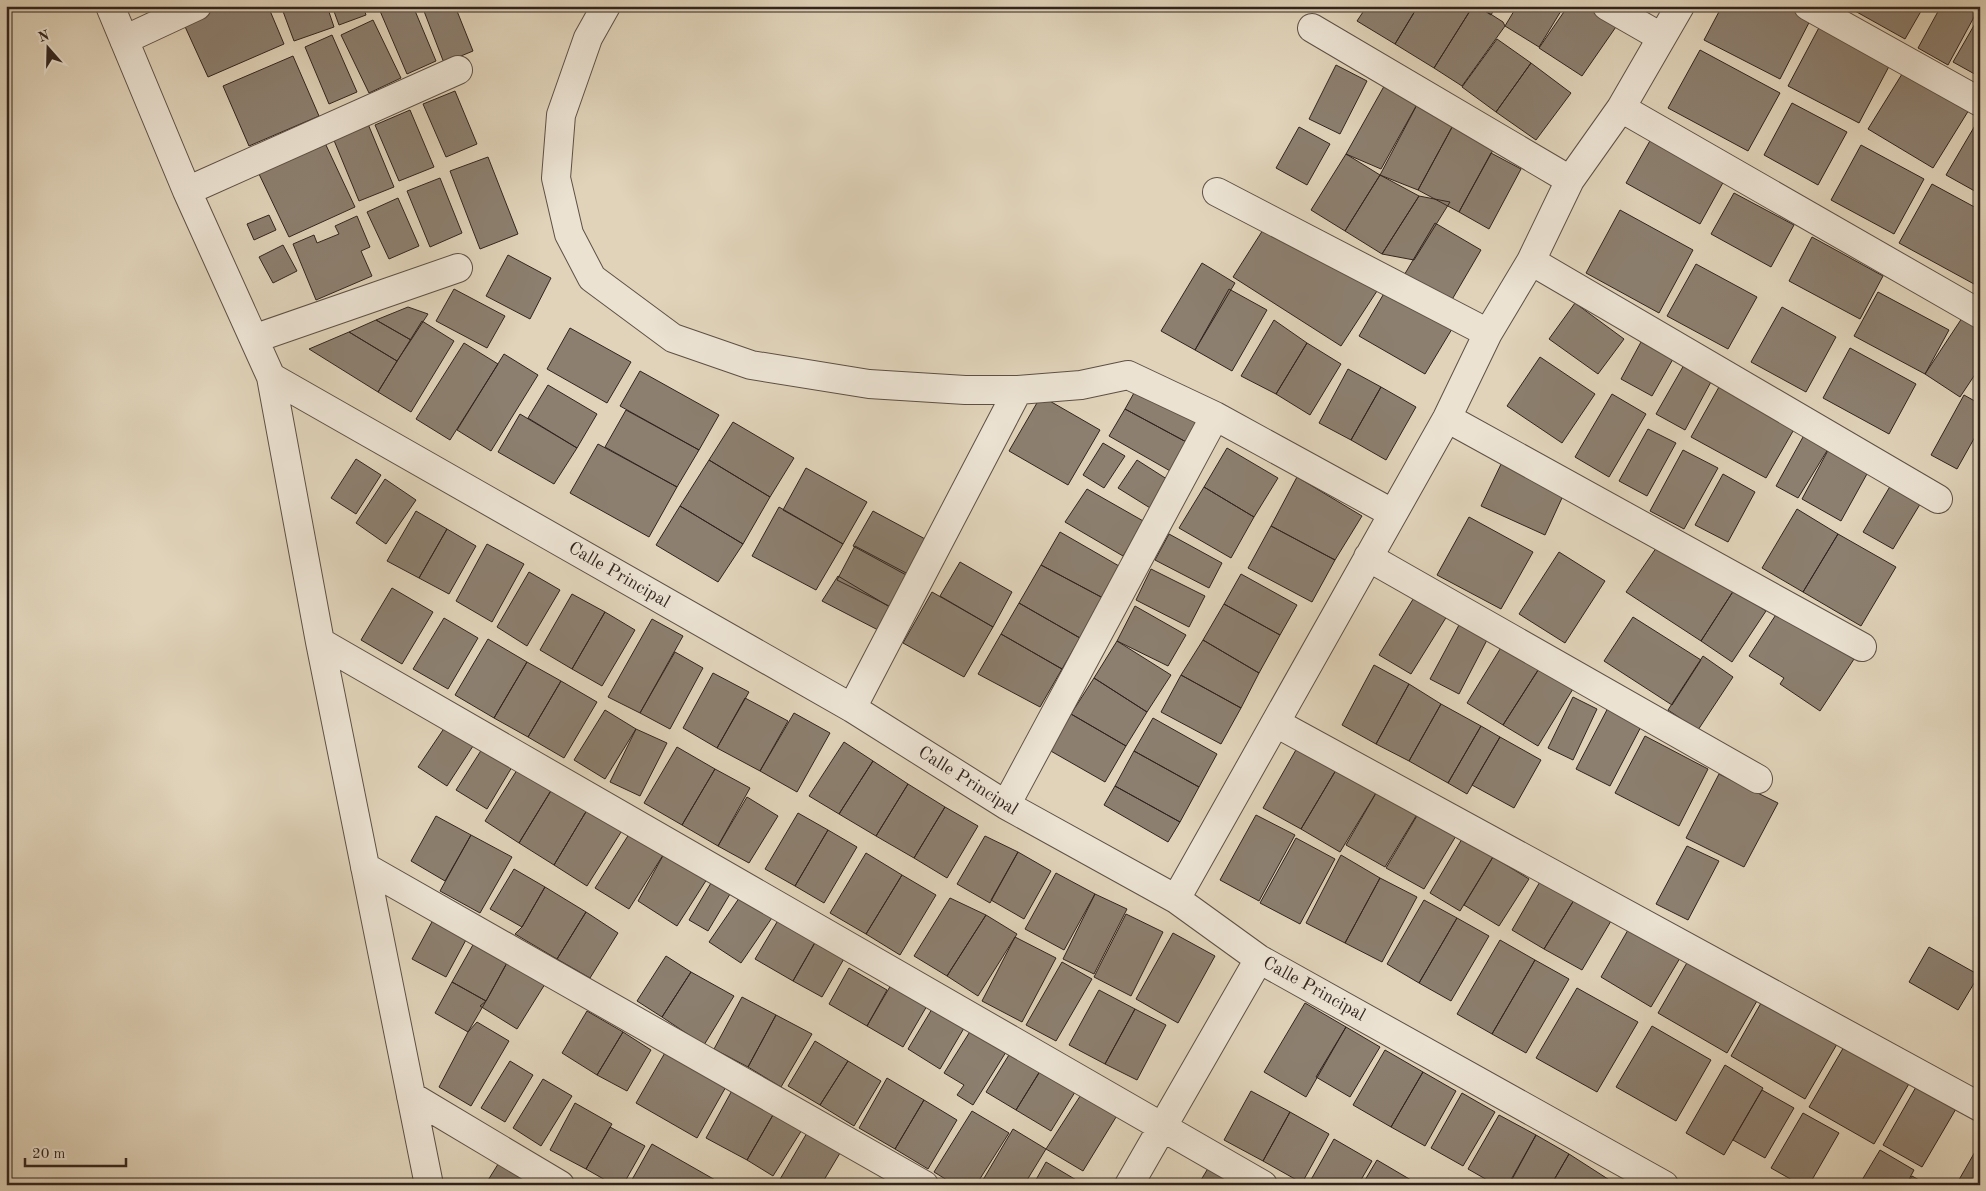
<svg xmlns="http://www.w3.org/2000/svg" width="1986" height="1191" font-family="'Old Standard TT',serif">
<rect width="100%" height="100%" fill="#e0d3b9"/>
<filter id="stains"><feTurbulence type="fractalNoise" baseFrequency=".004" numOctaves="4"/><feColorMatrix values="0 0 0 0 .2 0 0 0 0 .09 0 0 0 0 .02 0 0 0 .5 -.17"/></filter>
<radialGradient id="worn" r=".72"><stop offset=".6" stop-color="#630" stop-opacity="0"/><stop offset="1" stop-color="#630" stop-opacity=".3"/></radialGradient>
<!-- building -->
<path fill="#8c7f6f" stroke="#31241e" d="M213,6H268L284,44L208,77L182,20Z
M281,6H327L334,27L294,41Z
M332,6H363L366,15L339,25Z
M392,6H413L436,61L407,74L380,11Z
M422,6H455L473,51L444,63Z
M1367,6H1418L1395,44L1357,21Z
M1418,6H1473L1434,68L1395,44Z
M1473,6H1478L1503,22L1505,26L1462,86L1434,68Z
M1477,6H1496L1491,15Z
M1517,6H1564L1539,47L1505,26Z
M1568,6H1598L1620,21L1582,76L1539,48Z
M1722,6H1805L1815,11L1780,79L1704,40Z
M1846,6H1924L1905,39Z
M1941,6H1980L1948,65L1918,48Z
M1980,15V77L1953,62Z
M373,20L401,78L369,93L341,35Z
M1823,20L1894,57L1859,123L1788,86Z
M332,35L357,92L329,104L305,47Z
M1497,39L1531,63L1496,112L1462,87Z
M1700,50L1780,93L1748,151L1668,108Z
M293,56L319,116L249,146L223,86Z
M1531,63L1571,93L1536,140L1496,112Z
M1336,65L1367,81L1340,134L1309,119Z
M1907,66L1972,105L1933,168L1868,129Z
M1387,81L1420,99L1381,169L1346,154Z
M455,91L477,144L446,157L423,104Z
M1420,99L1457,118L1418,190L1380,175Z
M1792,103L1847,132L1818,185L1764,155Z
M410,110L434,167L399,181L375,125Z
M1980,117V194L1946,175Z
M1457,118L1498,141L1459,212L1418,190Z
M368,124L394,187L359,201L333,138Z
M1299,127L1330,144L1307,185L1276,168Z
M1651,139L1725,179L1700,224L1626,183Z
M325,143L355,207L289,237L259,174Z
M1861,145L1924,179L1894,234L1831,200Z
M1491,153L1521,169L1489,229L1459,212Z
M1346,154L1380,175L1345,231L1311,210Z
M488,157L518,234L480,249L450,171Z
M1380,175L1419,196L1382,254L1345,231Z
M440,178L462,233L430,247L407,191Z
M1932,184L1980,210V274L1974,284L1899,243Z
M1734,193L1794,225L1771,267L1711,234Z
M1419,196L1450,202L1414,260L1382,254Z
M398,198L419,246L389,259L367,212Z
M1620,210L1693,250L1659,313L1586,273Z
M269,215L276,230L254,240L247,224Z
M357,216L370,247L361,251L372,276L316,300L293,244L314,235L317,243L339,234L335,226Z
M1268,222L1377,291L1341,346L1233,277Z
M1435,223L1481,250L1450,303L1403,277Z
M1812,237L1883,276L1860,319L1789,281Z
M283,245L297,271L273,283L259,257Z
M508,255L551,278L530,319L486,296Z
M1202,263L1235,283L1195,350L1161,331Z
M1696,264L1757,297L1728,349L1667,316Z
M454,289L505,316L487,348L436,321Z
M1229,289L1267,310L1232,371L1195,350Z
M1386,290L1452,329L1425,374L1359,336Z
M1878,292L1949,330L1925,374L1854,336Z
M1575,303L1624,339L1598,374L1549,339Z
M408,307L428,314L411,340L376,320Z
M1782,307L1836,337L1806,392L1751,362Z
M1968,309L1980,317V367L1960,397L1925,374Z
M376,320L411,340L397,361L349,332Z
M1274,320L1307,343L1276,394L1241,376Z
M422,321L454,341L411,412L378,392Z
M570,328L631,362L607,403L547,369Z
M349,332L397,361L378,392L309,349Z
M1641,342L1673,359L1652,396L1621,379Z
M464,343L498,364L450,440L416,419Z
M1307,343L1341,364L1310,415L1276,394Z
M1850,348L1916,384L1889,434L1823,398Z
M504,354L538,375L491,451L457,430Z
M1540,357L1595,394L1562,443L1507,406Z
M1684,365L1712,380L1685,430L1656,414Z
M1348,369L1381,387L1351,440L1319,423Z
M640,371L719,415L699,450L620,406Z
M1724,378L1800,419L1766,478L1691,437Z
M1139,384L1204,420L1190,444L1125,409Z
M548,385L597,414L577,448L528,418Z
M1381,387L1416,407L1386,460L1351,440Z
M1612,394L1646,414L1609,477L1575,457Z
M1964,395L1980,404V428L1957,469L1931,455Z
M1041,396L1100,430L1068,485L1009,451Z
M1125,409L1190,444L1172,472L1109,436Z
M626,410L699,450L677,487L605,447Z
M520,414L577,448L554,484L498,452Z
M733,422L794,458L770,497L709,460Z
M1808,428L1833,441L1798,498L1776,486Z
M1648,429L1676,443L1647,496L1619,481Z
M1833,441L1873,463L1841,521L1802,499Z
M1103,443L1125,456L1104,488L1083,475Z
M598,444L677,487L649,537L570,493Z
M1227,448L1278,478L1254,517L1204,487Z
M1683,450L1718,468L1684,529L1650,511Z
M1504,458L1567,487L1545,535L1481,506Z
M356,459L381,475L356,514L331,498Z
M709,460L770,497L743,544L680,506Z
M1137,460L1173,483L1155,511L1118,488Z
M806,468L867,502L843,544L783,510Z
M1723,474L1755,492L1728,542L1695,525Z
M1297,477L1362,516L1335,560L1271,526Z
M1895,478L1925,496L1893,549L1863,532Z
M385,479L416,500L386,544L356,523Z
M1204,487L1254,517L1231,558L1179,528Z
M1087,489L1145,522L1123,556L1065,522Z
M680,506L743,544L718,582L656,545Z
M779,507L843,544L816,590L752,556Z
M1797,509L1838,534L1803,592L1762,568Z
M416,511L447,529L419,578L387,561Z
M873,511L927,540L908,576L853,546Z
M1469,517L1533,552L1501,609L1437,575Z
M1271,526L1335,560L1312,602L1248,568Z
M447,529L476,546L449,594L419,578Z
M1060,532L1119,566L1103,598L1041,565Z
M1169,534L1222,563L1209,588L1155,560Z
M1838,534L1896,567L1861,626L1803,592Z
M1661,541L1734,590L1701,641L1626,592Z
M487,544L524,564L492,622L456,601Z
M855,546L908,574L891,607L837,580Z
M1559,552L1605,581L1565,643L1519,614Z
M960,562L1012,592L993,627L940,596Z
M1041,565L1103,598L1080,638L1019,603Z
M1151,569L1205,596L1189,627L1136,600Z
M529,572L560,590L527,646L497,627Z
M1241,574L1297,605L1280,635L1224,604Z
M838,576L893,609L880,631L822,601Z
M392,588L433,612L402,664L361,640Z
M1734,590L1766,611L1732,662L1701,641Z
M932,592L993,627L964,677L903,643Z
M572,594L605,612L572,669L540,650Z
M1415,596L1447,616L1411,674L1379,655Z
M1019,603L1080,638L1062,669L1001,634Z
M1224,604L1280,635L1259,673L1203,640Z
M1135,606L1186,635L1168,666L1117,641Z
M1779,610L1854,659L1820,711L1780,684L1784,678L1749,656Z
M605,612L635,630L602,686L572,669Z
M1633,617L1701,660L1672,705L1604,661Z
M444,618L478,638L448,689L413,669Z
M652,619L683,636L640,713L608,697Z
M1459,625L1487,640L1459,694L1430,679Z
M1001,634L1062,669L1040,707L978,674Z
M488,639L527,662L494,718L455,695Z
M1203,640L1259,673L1241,708L1181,675Z
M1117,641L1171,675L1147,712L1094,678Z
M1505,641L1542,664L1503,725L1467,703Z
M675,652L703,668L670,729L640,713Z
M1703,656L1733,677L1698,730L1668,710Z
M527,662L561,681L528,737L494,718Z
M1542,664L1576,684L1538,746L1503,725Z
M1374,665L1409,684L1376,744L1342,725Z
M713,673L749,692L717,748L683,728Z
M1181,675L1241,708L1221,744L1161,712Z
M1094,678L1147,712L1126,746L1071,714Z
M561,681L597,702L564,758L528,737Z
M1409,684L1441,704L1409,761L1376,744Z
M1573,697L1597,709L1573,760L1548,748Z
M745,698L788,721L760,771L717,748Z
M1441,704L1481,726L1448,783L1409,761Z
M1610,704L1644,721L1610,786L1576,769Z
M605,710L636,729L605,779L574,760Z
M794,713L830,733L797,792L760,771Z
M1071,714L1126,746L1105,782L1049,750Z
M1153,718L1217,754L1199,787L1134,751Z
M447,724L475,743L447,786L418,767Z
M1481,726L1500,737L1467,794L1448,783Z
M636,729L667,743L640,796L610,782Z
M1645,736L1708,769L1679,826L1615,793Z
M1500,737L1541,760L1514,808L1472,785Z
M1301,741L1339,765L1301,829L1263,808Z
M844,742L873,761L839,814L809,796Z
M677,747L715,769L682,825L644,803Z
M482,749L512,767L487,809L456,790Z
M1134,751L1199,787L1180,822L1115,786Z
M873,761L908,784L876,836L839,814Z
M1339,765L1379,788L1340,852L1301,829Z
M715,769L750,788L718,846L682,825Z
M517,770L552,789L519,843L485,821Z
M1719,774L1778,803L1744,867L1686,838Z
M908,784L945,807L914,858L876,836Z
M1115,786L1180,822L1168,842L1104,805Z
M1379,788L1421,808L1385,867L1346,845Z
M552,789L587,810L554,865L519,843Z
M747,797L778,816L749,863L718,846Z
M945,807L978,826L947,878L914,858Z
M1421,809L1459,831L1424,889L1386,868Z
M587,810L623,829L587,886L554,865Z
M798,813L828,830L795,886L765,869Z
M1256,815L1295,835L1259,901L1220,880Z
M436,816L471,835L445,881L411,861Z
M828,830L857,847L824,903L795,886Z
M631,831L665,852L629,909L595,888Z
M471,835L512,857L480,913L440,891Z
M985,836L1018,852L990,903L957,884Z
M1296,838L1335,859L1300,924L1260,903Z
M1462,839L1493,857L1460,911L1430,893Z
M1687,846L1719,861L1688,920L1656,904Z
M665,852L709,876L677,926L638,901Z
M1018,852L1051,871L1024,919L991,900Z
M866,853L902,875L866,934L830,913Z
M1341,855L1380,878L1345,943L1306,923Z
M1493,857L1529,879L1499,926L1464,905Z
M514,869L545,887L522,927L490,909Z
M1056,873L1095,894L1064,950L1025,929Z
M902,875L936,895L900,955L866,934Z
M714,878L733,889L708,931L689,920Z
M1380,878L1417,897L1382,962L1345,943Z
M1541,880L1574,900L1544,949L1512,930Z
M545,887L586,912L557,959L515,934L522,927Z
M744,891L776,912L741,963L709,942Z
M1095,894L1127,909L1094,974L1063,959Z
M950,898L986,915L947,976L914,956Z
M1424,900L1457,918L1419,983L1387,964Z
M1574,900L1611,921L1582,970L1544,949Z
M586,912L618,933L590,978L557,959Z
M1126,914L1163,932L1131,996L1094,977Z
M986,915L1017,934L978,996L947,976Z
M780,917L817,939L793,981L755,959Z
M1457,918L1489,936L1451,1001L1419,983Z
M433,920L467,938L446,977L412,959Z
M1632,923L1683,953L1651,1007L1601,977Z
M1173,933L1215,956L1178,1023L1136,999Z
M1015,937L1056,958L1022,1022L982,1001Z
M817,939L845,957L822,997L793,981Z
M1500,940L1535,960L1492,1034L1457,1014Z
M474,943L508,961L486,1001L452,982Z
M1929,947L1979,975L1958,1010L1909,982Z
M1692,954L1761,994L1727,1053L1658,1013Z
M666,956L691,972L662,1017L637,1001Z
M1535,960L1569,979L1526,1053L1492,1034Z
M508,961L545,984L517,1029L480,1006L486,1001Z
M1062,962L1092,979L1056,1041L1026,1025Z
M849,968L887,990L867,1026L829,1004Z
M691,972L734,996L704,1045L662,1017Z
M895,978L931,999L903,1047L867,1026Z
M452,982L486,1001L468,1032L435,1013Z
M1577,988L1638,1022L1597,1092L1536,1058Z
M1099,990L1135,1009L1105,1064L1069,1045Z
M1765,996L1840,1039L1805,1099L1731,1056Z
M742,997L776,1015L748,1067L714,1049Z
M938,999L970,1018L940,1069L908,1049Z
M1305,1003L1346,1027L1306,1097L1264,1072Z
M1135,1009L1166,1025L1137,1080L1105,1064Z
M587,1011L623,1032L597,1075L562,1053Z
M776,1015L812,1034L781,1087L748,1067Z
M477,1022L509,1041L471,1106L439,1087L468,1032Z
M976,1022L1011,1044L973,1105L957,1095L964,1085L944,1073Z
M1652,1026L1711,1060L1676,1121L1616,1087Z
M1346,1027L1380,1047L1350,1097L1316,1077Z
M623,1032L651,1050L627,1091L597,1075Z
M815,1041L848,1061L820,1105L788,1086Z
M1845,1045L1910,1082L1874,1144L1809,1107Z
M1012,1050L1042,1068L1016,1110L986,1092Z
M1385,1050L1423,1072L1391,1127L1353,1105Z
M666,1051L727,1085L697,1138L636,1103Z
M510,1061L533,1075L505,1122L481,1108Z
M848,1061L881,1081L854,1126L820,1105Z
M1045,1063L1080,1084L1051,1131L1016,1110Z
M1725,1065L1763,1088L1724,1155L1686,1133Z
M1423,1072L1456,1091L1425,1146L1391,1127Z
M887,1078L924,1100L895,1149L859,1128Z
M543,1079L572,1096L541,1146L513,1128Z
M1920,1080L1960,1102L1922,1167L1883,1145Z
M735,1085L777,1108L747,1160L706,1138Z
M1086,1087L1121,1109L1083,1171L1046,1149Z
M1762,1090L1794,1108L1765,1158L1733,1140Z
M1251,1091L1290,1112L1263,1161L1224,1140Z
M1462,1093L1495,1112L1463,1166L1431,1148Z
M924,1100L957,1120L928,1169L895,1149Z
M575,1103L612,1124L586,1169L550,1150Z
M777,1108L805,1125L773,1176L747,1160Z
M972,1111L1009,1133L976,1185H955L934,1172Z
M1290,1112L1329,1134L1302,1183L1263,1161Z
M1803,1113L1839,1133L1809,1185H1801L1771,1168Z
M1499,1115L1536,1135L1508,1185H1496L1468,1169Z
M811,1126L843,1148L821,1185H785L779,1181Z
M610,1127L645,1146L623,1185H614L586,1169Z
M1013,1129L1046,1149L1024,1185H980Z
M1536,1135L1569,1154L1551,1185H1509Z
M1334,1139L1372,1161L1358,1185H1308Z
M1980,1143V1185H1956Z
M652,1144L724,1185H629Z
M1880,1150L1914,1170L1906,1185H1859Z
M505,1153L537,1173L530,1185H485Z
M1569,1154L1611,1181L1608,1185H1551Z
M1213,1160L1255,1185H1198Z
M1377,1160L1411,1180L1408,1185H1362Z
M1046,1162L1083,1184L1082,1185H1033Z
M1912,1176L1928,1185H1907Z"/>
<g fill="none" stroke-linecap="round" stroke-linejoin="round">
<!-- street casing -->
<g stroke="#5d5045" stroke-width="30">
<path id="street" d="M110,6L187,191L271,377L320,642L429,1185
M606,6L588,38L561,115L556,178L569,234L592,278L673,338L751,365L869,384L965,390H1018L1081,385L1128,375L1215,416L1392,513
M1607,6L1661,37
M1808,6L1980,102
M1312,28L1570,180
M124,40L197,6
M1621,108L1980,314
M187,191L458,70
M1217,192L1488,333
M1531,261L1938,499
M256,338L458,268
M271,377L852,708L1006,805L1176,899L1259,959L1664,1185
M1447,418L1862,647
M1368,557L1758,779
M320,642L1263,1185
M852,708L1018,390
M1276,723L1980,1107
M1006,805L1215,416
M365,867L924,1185
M1176,899L1447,418L1488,333L1531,261L1570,180L1621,108L1680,6
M411,1096L560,1185
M1129,1185L1259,959"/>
</g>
<!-- street -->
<use href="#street" stroke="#ebe2d2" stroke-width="28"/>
</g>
<g text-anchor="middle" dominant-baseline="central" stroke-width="4.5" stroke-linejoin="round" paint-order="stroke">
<!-- street labels -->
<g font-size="18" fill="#31241e" stroke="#ebe2d2">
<text transform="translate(619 575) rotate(30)">Calle Principal</text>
<text transform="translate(968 781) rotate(32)">Calle Principal</text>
<text transform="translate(1314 989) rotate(29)">Calle Principal</text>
</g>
</g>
<!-- margin -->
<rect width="1986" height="1191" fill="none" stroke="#e0d3b9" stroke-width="25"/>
<rect x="8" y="8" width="1971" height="1176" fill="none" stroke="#31241e" stroke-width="2.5"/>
<rect x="12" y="12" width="1961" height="1166" fill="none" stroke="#31241e"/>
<!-- north arrow -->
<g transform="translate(48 48) rotate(340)" stroke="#ebe2d2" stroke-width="4" paint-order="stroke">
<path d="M0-4L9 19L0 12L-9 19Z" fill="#31241e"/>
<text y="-8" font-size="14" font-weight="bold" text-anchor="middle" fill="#31241e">N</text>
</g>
<!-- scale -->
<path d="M25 1158v8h101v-8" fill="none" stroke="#31241e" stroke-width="2.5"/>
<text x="32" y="1158" font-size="15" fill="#31241e" stroke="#ebe2d2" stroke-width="4" paint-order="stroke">20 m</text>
<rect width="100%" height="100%" filter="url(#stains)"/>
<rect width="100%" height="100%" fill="url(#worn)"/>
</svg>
